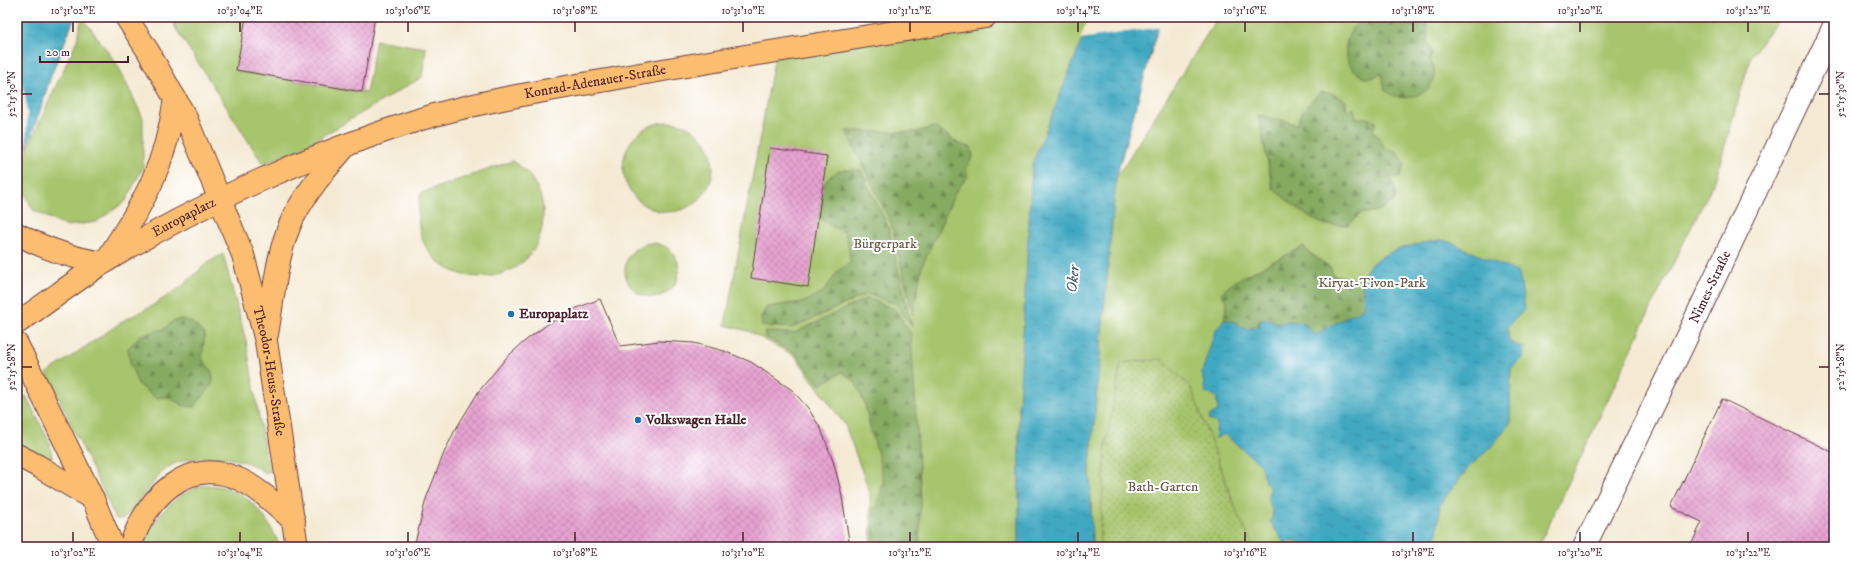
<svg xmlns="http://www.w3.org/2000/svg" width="1851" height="564" font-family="'IM FELL DW Pica',serif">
<defs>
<pattern id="forest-firs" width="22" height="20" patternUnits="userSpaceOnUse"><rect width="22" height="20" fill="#85aa60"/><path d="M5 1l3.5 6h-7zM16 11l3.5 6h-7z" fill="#6f8a4f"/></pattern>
<pattern id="garden-dots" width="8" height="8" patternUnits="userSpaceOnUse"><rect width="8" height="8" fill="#a7c56d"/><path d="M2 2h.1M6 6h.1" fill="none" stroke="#8a9f5a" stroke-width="1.8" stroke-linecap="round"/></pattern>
<pattern id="water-ripples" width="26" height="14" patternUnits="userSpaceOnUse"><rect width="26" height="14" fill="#41a8c1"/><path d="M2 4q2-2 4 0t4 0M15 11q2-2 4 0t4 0" fill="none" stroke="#38889d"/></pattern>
<pattern id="building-cross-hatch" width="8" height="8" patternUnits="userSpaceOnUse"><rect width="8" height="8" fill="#e7a3d2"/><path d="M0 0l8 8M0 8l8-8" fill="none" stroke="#bd84ab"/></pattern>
</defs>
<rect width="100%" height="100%" fill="#fff"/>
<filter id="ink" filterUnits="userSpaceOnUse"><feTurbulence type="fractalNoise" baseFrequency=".025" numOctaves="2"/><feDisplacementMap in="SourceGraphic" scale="8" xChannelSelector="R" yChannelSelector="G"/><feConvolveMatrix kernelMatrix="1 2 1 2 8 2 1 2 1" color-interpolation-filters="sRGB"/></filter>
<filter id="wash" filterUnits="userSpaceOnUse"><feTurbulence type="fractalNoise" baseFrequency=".012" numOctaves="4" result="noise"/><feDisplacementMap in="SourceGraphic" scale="16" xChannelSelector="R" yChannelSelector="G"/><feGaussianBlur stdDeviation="0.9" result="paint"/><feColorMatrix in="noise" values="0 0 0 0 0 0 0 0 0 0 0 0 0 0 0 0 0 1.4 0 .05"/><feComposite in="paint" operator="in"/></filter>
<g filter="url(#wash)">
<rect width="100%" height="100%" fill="#f4ead4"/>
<!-- green -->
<path fill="#a7c56d" stroke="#78724c" d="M82,17L117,64L143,118V167L126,201L96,222L65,226L33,210L22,187L24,154L28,152V147L77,40Z
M173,17H246L237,71L366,93L376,40L426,48L422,77L299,150L263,164L175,27Z
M985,17H1091L1019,406V547H871L870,493L845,425L795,356L748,331L725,325L776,50Z
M1218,17H1781L1751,56L1715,180L1657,296L1538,547H1092L1090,465L1116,178Z
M623 167a45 45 0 1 1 90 0a45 45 0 1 1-90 0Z
M512,161C530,171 542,190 543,210C547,306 396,297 421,193Z
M625 270a27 27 0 1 1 54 0a27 27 0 1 1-54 0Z
M223,254L246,341L266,458L271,471L265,473C260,470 255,466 250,464C226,454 181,454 162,472C152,482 131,515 122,519C120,519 118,519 116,519L47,373L123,321L152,306L181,287L206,264Z
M26,396L50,443L52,457L44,460L17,445V402Z
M204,485C244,485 266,512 280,547H144C151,518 176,493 204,485Z"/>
<!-- forest -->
<path fill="url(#forest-firs)" stroke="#686446" d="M1388,17H1428C1423,23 1431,33 1427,43L1432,52L1430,60L1434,67V80L1431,83L1429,89C1412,99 1401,102 1385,90L1382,74C1377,75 1372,79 1367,78C1361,78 1358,73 1354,70C1339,53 1346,30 1363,18L1384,20Z
M1320,92L1332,93L1346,101V110L1354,109L1356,118H1367L1376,122L1373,130L1385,148L1396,151L1405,163L1400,178L1389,176L1395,186V200L1378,211L1360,214L1348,225H1326L1310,218L1273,189L1258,115L1297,124L1304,109Z
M935,127L959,144L971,147L973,156L966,170L968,176L956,191L922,266L913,315L891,223L846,131L916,132Z
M861,170L888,227L912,327L896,304L867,294L792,328L762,326L761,317L767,307L807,301L824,291L838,271L850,263L848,243L845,232C838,229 825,225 821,218C812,202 823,177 839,171C845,169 854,170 861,170Z
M1304,246L1307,251L1331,268L1333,275L1359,279L1365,274L1363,278L1364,308L1323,330L1315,336L1289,321L1278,324L1270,319L1260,320L1259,327L1245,329L1234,322L1224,319L1227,302L1221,293L1235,281Z
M867,298L895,309L911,334L921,498L919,547H874L873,511L880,495L883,481L878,454L870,428L865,404L855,382L842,372L820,385L795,353L765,337V332L794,333Z
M181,319L191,322L205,334L202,359C225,383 207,388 195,407L184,406L168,397L156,398L138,384L130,363L128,348L141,335L164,329L172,322Z"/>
<!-- garden -->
<path fill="url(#garden-dots)" stroke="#78724c" d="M1162,359L1191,387L1238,515L1254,547H1099L1106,443L1121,363Z"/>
<!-- water -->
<path fill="url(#water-ripples)" stroke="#466476" d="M17,17H75L51,76L39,114L25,152L17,155Z
M1091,17H1161L1116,178L1090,465L1092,547H1019V406L1032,165Z
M1440,240L1450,242L1519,273L1525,309L1508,326V336L1510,342L1524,348L1523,358L1511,368L1510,423L1490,448L1469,467L1440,504L1437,534L1429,547H1301V543L1294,540L1284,543L1270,521C1277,512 1269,507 1268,499C1268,496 1269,492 1270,489L1265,482L1260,464L1224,434L1215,439L1217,423L1209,420L1210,415L1218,411L1216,396L1205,393L1202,372L1215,331L1224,319L1234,322L1245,329L1259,327L1260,320L1270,319L1278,324L1289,321L1304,323L1315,336L1323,330L1364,308C1364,299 1362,288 1363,279C1367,252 1417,244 1440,240Z"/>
<!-- pier -->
<path fill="#f4ead4" d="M1089,17H1163L1161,27L1080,39Z
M17,67L25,95L27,114L26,152L17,156Z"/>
<g id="blocks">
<!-- building -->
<path fill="url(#building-cross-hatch)" d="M246,17H375L362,92L236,70Z
M770,148L827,156L808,287L751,278Z
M600,299L620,346L659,341L694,343L724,351L751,362L792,390L808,408L821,429L833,461L841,491L850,547H414L426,499L444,453L454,432L479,391L507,357L525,341L548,324L577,308Z
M1722,399L1834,453V547H1690L1702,522L1671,507Z"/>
</g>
</g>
<g filter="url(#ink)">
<use href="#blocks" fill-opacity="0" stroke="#643d44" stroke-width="1"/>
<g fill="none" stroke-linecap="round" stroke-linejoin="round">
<!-- minor casing -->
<g stroke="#643d44" stroke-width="24">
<g id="minor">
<path id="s1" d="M1584,547L1681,349L1834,26"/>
</g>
</g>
<!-- major casing -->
<g stroke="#643d44" stroke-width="24">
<g id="major">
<path id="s2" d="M126,17L148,51L186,118L243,255L266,341L297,547"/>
<path d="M17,234C44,248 74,259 104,263"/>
<path d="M107,259C144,203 166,165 175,98"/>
<path id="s3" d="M17,323C47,303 76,280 106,261C202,202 314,153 421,119C484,100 549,90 613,79C737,56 861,38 985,17"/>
<path d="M267,334C274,296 276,253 293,218C306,192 326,169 345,147"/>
<path d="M17,344L93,499L113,547"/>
<path d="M17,455L38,466L93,499"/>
<path d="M130,547C146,499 186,454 241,480C261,490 277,506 294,521"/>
</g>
</g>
<!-- minor -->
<use href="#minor" stroke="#fff" stroke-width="22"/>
<!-- major -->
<use href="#major" stroke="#fcbd6f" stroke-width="22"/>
<!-- tram -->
<path stroke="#4a1f2b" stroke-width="1" d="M17,127V141"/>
</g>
</g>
<!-- ticks -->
<path fill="none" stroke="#4a1f2b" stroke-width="1.5" d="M73,22V32M240,22V32M408,22V32M575,22V32M743,22V32M910,22V32M1078,22V32M1245,22V32M1413,22V32M1580,22V32M1748,22V32M22,94H32M1819,94H1829M22,367H32M1819,367H1829M73,532V542M240,532V542M408,532V542M575,532V542M743,532V542M910,532V542M1078,532V542M1245,532V542M1413,532V542M1580,532V542M1748,532V542"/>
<!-- markers -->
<g fill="#1f6fb2" stroke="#fff" stroke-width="1.5">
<circle cx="511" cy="314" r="4"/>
<circle cx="638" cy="420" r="4"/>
</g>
<g text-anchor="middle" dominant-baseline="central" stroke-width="4" stroke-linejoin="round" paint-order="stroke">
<!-- street labels -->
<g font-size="14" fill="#4a1f2b" stroke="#fff">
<text stroke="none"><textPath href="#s3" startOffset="633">Konrad-Adenauer-Straße</textPath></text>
<text stroke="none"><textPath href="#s3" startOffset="198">Europaplatz</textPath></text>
<text stroke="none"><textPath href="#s1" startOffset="289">Nîmes-Straße</textPath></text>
<text stroke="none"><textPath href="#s2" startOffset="385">Theodor-Heuss-Straße</textPath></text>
</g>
<!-- park labels -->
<g font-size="14" fill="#6b5942" stroke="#fff">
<text x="885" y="244">Bürgerpark</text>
<text x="1372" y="283">Kiryat-Tivon-Park</text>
<text x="1163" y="487">Bath-Garten</text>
</g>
<!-- poi labels -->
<g font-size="14" font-weight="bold" fill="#4a1f2b" stroke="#fff" text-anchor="start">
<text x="519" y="314">Europaplatz</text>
<text x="646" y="420">Volkswagen Halle</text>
</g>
<!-- water labels -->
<g font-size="15" font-style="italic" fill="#465d6e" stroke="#fff">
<text transform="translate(1073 279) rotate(-84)">Oker</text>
</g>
</g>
<!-- margin -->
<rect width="1851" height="564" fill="none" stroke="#fff" stroke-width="44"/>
<!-- scale -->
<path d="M40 56v6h88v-6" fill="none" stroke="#4a1f2b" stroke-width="2"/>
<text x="46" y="56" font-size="12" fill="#4a1f2b" stroke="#ffffff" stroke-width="3" paint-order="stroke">20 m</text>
<rect x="22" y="22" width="1807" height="520" fill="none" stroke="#4a1f2b" stroke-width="1.5"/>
<g font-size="10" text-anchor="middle" fill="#4a1f2b">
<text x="73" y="14">10°31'02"E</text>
<text x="240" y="14">10°31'04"E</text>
<text x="408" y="14">10°31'06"E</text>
<text x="575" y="14">10°31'08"E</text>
<text x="743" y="14">10°31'10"E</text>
<text x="910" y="14">10°31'12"E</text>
<text x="1078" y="14">10°31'14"E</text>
<text x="1245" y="14">10°31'16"E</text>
<text x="1413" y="14">10°31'18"E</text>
<text x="1580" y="14">10°31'20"E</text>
<text x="1748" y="14">10°31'22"E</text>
<text transform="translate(11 94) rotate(-90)" y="4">52°15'30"N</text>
<text transform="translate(1840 94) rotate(-90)" y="4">52°15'30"N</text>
<text transform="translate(11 367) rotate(-90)" y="4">52°15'28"N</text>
<text transform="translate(1840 367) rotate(-90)" y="4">52°15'28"N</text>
<text x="73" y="556">10°31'02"E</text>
<text x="240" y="556">10°31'04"E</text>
<text x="408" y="556">10°31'06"E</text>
<text x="575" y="556">10°31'08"E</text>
<text x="743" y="556">10°31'10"E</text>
<text x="910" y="556">10°31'12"E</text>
<text x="1078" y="556">10°31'14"E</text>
<text x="1245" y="556">10°31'16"E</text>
<text x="1413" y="556">10°31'18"E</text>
<text x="1580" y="556">10°31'20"E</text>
<text x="1748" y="556">10°31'22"E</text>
</g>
</svg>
